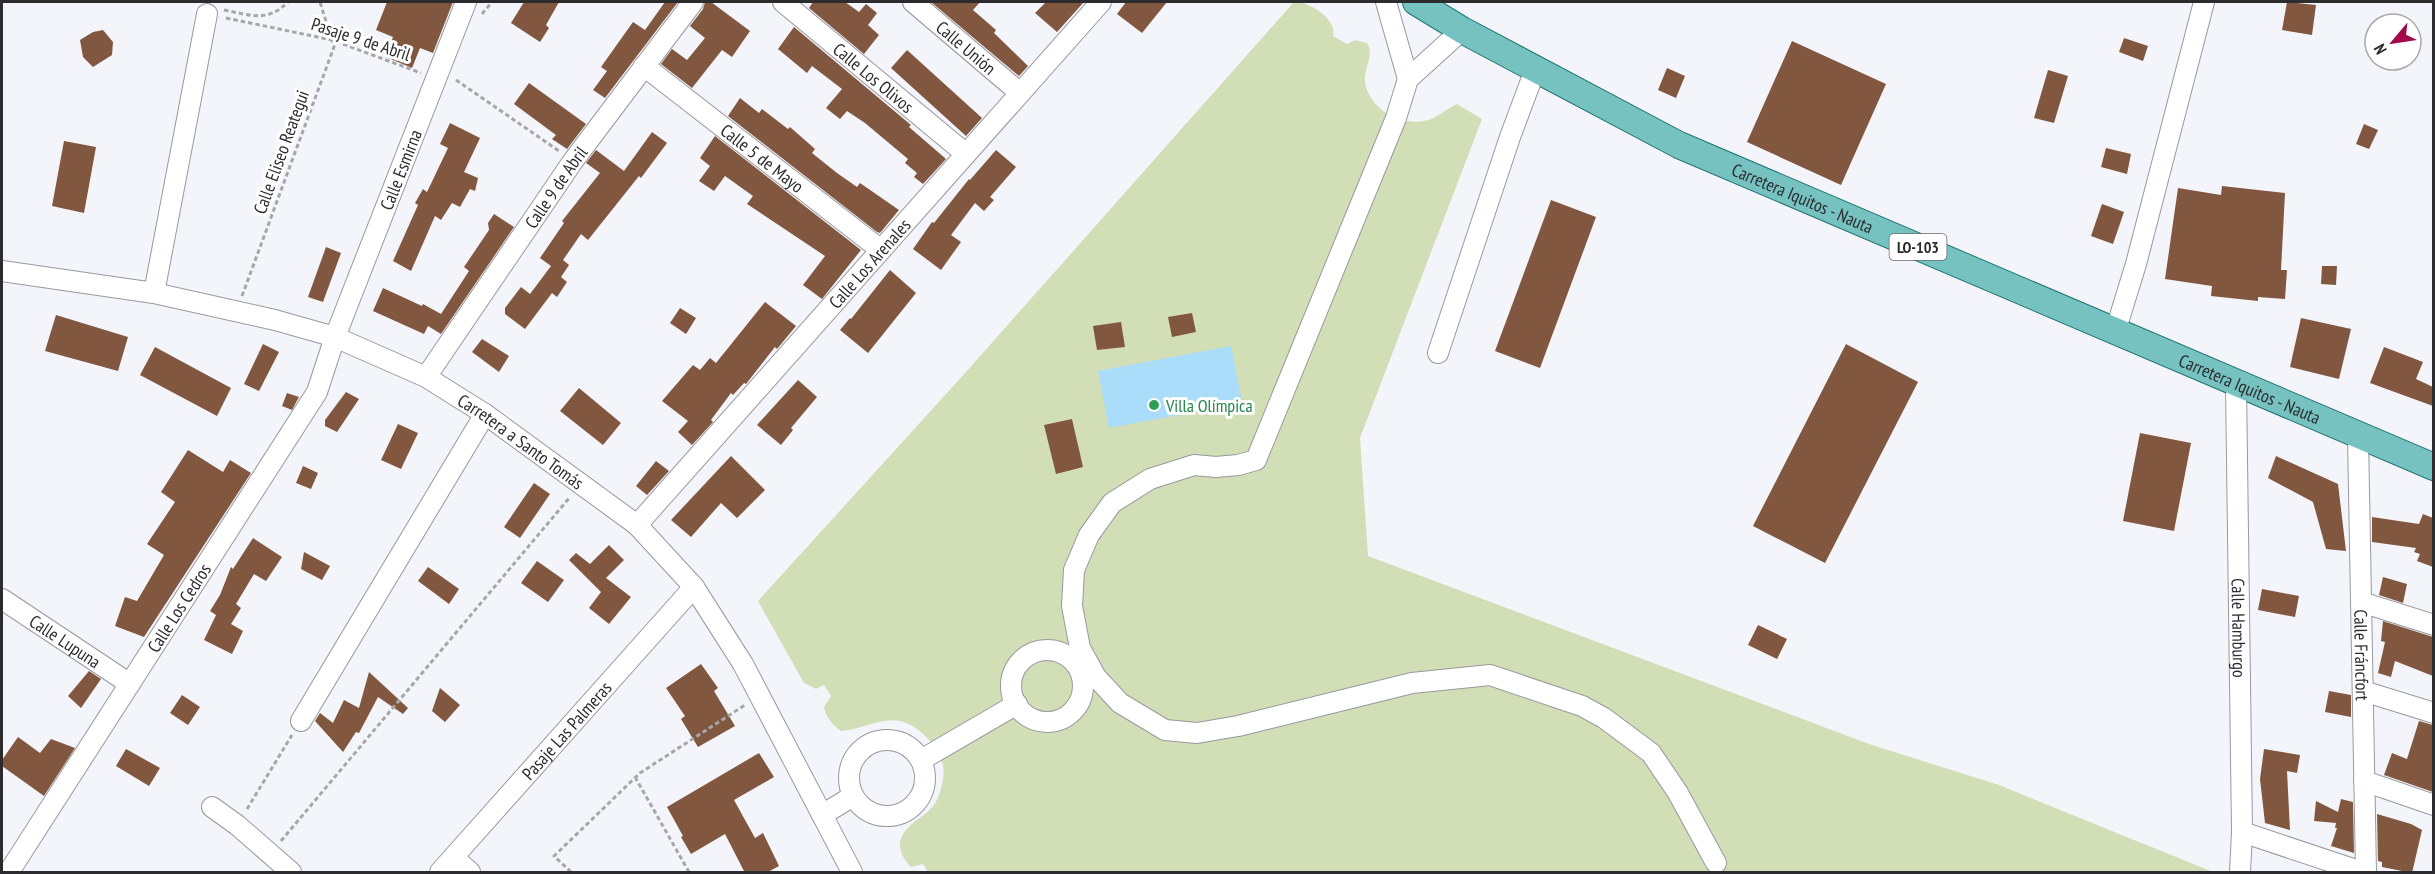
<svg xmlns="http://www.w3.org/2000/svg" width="2435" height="874" font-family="'PT Sans Narrow',sans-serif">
<rect width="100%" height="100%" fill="#f4f5fb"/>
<!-- green -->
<path fill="#d2deb6" d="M1294,2C1308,1 1338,19 1333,36L1347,44L1355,40L1367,43C1375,55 1364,67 1365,80C1367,107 1398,126 1424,121C1436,119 1446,109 1457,104L1482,119L1360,438L1368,556L1869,744L1999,785L2213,872H928L923,864L911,867C902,857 896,847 903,834C911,821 928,815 936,802C941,792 945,776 943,766C939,747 919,725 900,721C880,717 861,730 841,731C832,724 826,718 824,707L831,696L824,685L816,689L804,683L758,601L966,372Z"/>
<!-- water -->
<path fill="#a9ddfa" d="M1231,346L1242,403L1109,428L1098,371Z"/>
<!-- building -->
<path fill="#81573f" d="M387,2H453L433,53L420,48L412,68L386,57L393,37L376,30Z
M524,2H559L546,25L549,28L540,42L511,23Z
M665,2H678L605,98L593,90L607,71L601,67L633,22L645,30Z
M705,2H711L750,31L732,57L722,50L692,88L661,64L672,49L687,60L705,38L690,26L703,9Z
M813,2H845L859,12L866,4L877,13L868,25L879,35L864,54L809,8Z
M931,2H980L973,10L996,30L994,33L1028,66L1019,76Z
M1046,2H1084L1057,32L1035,13Z
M1126,2H1167L1142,33L1117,14Z
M2287,2L2316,5L2312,35L2282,30Z
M794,27L911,125L909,127L946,159L923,184L914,177L917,173L905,163L908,159L865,123L847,111L840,119L826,108L842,89L812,66L807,73L778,49Z
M103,30L113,42L112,55L93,67L83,57L80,40L93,32Z
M2124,38L2148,46L2143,61L2119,52Z
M1792,41L1886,84L1841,185L1747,142Z
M907,50L982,118L966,136L891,68Z
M1667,68L1685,76L1676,98L1658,90Z
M2048,70L2068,76L2054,123L2034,118Z
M529,83L586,124L567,149L552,139L556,135L514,104Z
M740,98L759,113L762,109L788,129L790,127L815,149L812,153L837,173L857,187L860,183L899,210L880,233L877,232L728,116Z
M450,123L480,138L464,172L478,178L475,191L470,189L460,207L452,203L441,220L435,216L411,271L393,261L418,205L415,203L423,189L427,192L448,148L440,144Z
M2364,124L2378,130L2369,149L2356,144Z
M652,132L667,143L641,178L639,176L588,240L581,234L563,260L569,265L561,277L567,282L557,297L552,293L525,329L505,314V308L521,287L530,294L551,266L540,258L564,223L562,221L600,173L586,163L596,150L624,171Z
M715,136L861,250L822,299L803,285L825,256L747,204L753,196L725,176L714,191L699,181L710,166L700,158Z
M64,141L96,147L84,213L52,206Z
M2106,148L2131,154L2127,174L2101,167Z
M996,150L1016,167L990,197L994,200L984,211L975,203L951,235L961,242L941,270L913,249L932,222L934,223L969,179L970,180Z
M2222,186L2285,193L2281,270H2287L2285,299L2258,297V301L2211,296L2212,286L2165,279L2178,188L2221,195Z
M1551,200L1596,217L1540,368L1495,351Z
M2102,204L2124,212L2113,244L2091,236Z
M494,214L514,227L441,334L428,326L424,334L373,311L383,288L422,306L423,304L441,314L469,271L464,267L489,230L488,223Z
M326,247L341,253L323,302L308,297Z
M2322,266H2337L2336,285L2321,284Z
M890,270L916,293L868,353L840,330L850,318L851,319Z
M765,302L796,326L777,349L775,347L746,384L744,383L733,395L731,393L711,420L713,422L692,445L678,432L688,421L662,401L693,365L700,370L710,358L716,363Z
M680,308L696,318L686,334L670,323Z
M1192,313L1196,332L1172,337L1168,317Z
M56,315L128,337L118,371L45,351Z
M2301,318L2351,329L2339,379L2290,367Z
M1121,322L1125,347L1097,350L1093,326Z
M482,339L509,356L499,372L472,352Z
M263,344L279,352L259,391L244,384Z
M1846,344L1918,382L1825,563L1753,526Z
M155,347L231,388L217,416L140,375Z
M2384,347L2423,362L2416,379L2433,387V406L2370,383Z
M798,380L817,397L791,428L793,430L781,445L757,425Z
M579,388L621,423L603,445L560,411Z
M346,392L359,399L337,432L325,426V420Z
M287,393L299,397L292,410L282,406Z
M1072,419L1083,467L1056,474L1044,425Z
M398,424L418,433L401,469L381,460Z
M2140,433L2191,443L2174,531L2123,521Z
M188,450L223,472L230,460L251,473L144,637L115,626L125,597L137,601L164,555L147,544L175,502L161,492Z
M731,456L765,490L737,518L721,503L691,537L671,520Z
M2276,456L2338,484L2346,551L2326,549L2313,502L2268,478Z
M656,461L669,471L647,495L636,486Z
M303,466L318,473L311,489L296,483Z
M534,483L550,494L520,538L504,527Z
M2423,514L2433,518V567L2417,561L2420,554L2414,552L2416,548L2372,542V517L2419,524Z
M253,538L282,557L266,581L254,574L236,604L241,608L231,624L243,631L232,654L204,640L216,615L210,611L220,595L231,567L233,569Z
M609,545L624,560L606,578L631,597L609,624L589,608L601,592L569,560L576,553L590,564Z
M304,552L330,566L322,580L301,569Z
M537,561L564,580L548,602L521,583Z
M428,567L459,589L449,604L418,581Z
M2383,577L2407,584L2403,603L2379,595Z
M2262,589L2299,596L2295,617L2258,610Z
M2383,621L2433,637V676L2395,661L2391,677L2378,673L2385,642L2381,641Z
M1758,625L1787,639L1777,659L1748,645Z
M701,664L718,688L714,691L735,726L698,747L681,719L685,716L666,688Z
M89,671L101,679L81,708L68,696Z
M369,672L408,708L403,714L378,697L359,733L356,732L343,752L315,721L320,713L333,723L344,700L359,708Z
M440,688L460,705L445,722L432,711Z
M2329,691L2351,695V717L2325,712Z
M182,695L200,707L188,725L170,713Z
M2419,721L2433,725V792L2384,775L2392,753L2407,759Z
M18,737L40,753L51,739L75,748L44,796L2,766V760Z
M126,749L160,768L149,786L116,766Z
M2264,749L2300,755L2297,773L2287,771L2290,830L2265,823L2260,779Z
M759,753L774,777L734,800L755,838L763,833L779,866L766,873H745L725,834L691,854L681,837L683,836L667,807Z
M2341,799L2353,802L2354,853L2331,846L2337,828H2335L2336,823L2314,821L2316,801L2338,812Z
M2377,814L2411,824L2422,830L2412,873L2382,867V862L2378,861Z"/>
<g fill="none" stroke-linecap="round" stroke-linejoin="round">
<!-- minor casing -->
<g stroke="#98999f" stroke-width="22">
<g id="minor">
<path id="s1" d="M783,2L966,154"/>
<path id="s2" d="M913,2L1020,93"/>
<path d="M1386,2L1408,79"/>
<path d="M1462,30L1408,79L1396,118L1256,460L1238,465L1216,467L1194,465L1150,479L1112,503L1089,535L1074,570L1072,606L1080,648L1096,677L1120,703L1165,730L1197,733L1238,726L1412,683L1490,675L1582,706L1604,718L1651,753L1678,793L1716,863"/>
<path id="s3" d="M644,66L881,250"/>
<path id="s4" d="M2,271L154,293L275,320L335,337L426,377L485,414L637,525L694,587L743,664L852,872"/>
<path d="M154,293L207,14"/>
<path d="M2115,332L2136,264L2204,2"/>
<path d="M1438,353L1510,137L1535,70"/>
<path id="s5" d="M426,377L573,161L693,2"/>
<path id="s6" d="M2236,384L2242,832L2240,872"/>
<path id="s7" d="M2358,436L2366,872"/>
<path id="s8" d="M637,525L1101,2"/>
<path id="s9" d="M2,599L130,684"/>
<path d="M2361,602L2434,625"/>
<circle cx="1047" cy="686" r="36"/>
<path d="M2363,691L2434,713"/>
<path d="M301,721L485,414"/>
<circle cx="887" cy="778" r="38"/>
<path d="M921,760L1017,704"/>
<path d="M2364,781L2434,805"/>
<path d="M212,807L237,825L291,872"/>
<path d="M822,815L853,796"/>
<path d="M2242,832L2362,872"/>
<path d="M454,858L470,872"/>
<path id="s10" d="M9,872L317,392L335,337L466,2"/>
<path id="s11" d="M440,872L694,587"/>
</g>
</g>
<!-- major casing -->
<g stroke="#207472" stroke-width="28">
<g id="major">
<path id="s12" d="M1416,2L1462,30L1679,145L2434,467"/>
</g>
</g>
<!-- path -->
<path stroke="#a6a7ab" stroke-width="3" stroke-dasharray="4.5 3" stroke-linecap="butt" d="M224,10C251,15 267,23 288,2
M482,14L492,2
M226,18L332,40L421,73
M456,80L559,151
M242,296L334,47L320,2
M635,777L689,872
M247,809L292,735
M281,841L570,497
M571,872L554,856L640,773L745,705"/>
<!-- minor -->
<use href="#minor" stroke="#fff" stroke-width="20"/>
<!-- major -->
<use href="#major" stroke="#76c2c0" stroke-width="26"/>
</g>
<!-- markers -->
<circle fill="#2e9e5b" stroke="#fff" stroke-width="2" cx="1154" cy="405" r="6"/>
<g text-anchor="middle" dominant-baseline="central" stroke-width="6" stroke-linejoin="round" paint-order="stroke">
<!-- shield labels -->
<rect fill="#fff" stroke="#6b6b6d" stroke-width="1.5" x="1889.5" y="234" width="57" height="26" rx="4.5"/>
<g font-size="16" font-weight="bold" fill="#2c2c2e">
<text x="1918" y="247">LO-103</text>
</g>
<!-- street labels -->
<g font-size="18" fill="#2c2c2e" stroke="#fff">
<text transform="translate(361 39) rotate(18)">Pasaje 9 de Abril</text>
<text stroke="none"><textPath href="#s2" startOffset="70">Calle Unión</textPath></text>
<text stroke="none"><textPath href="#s1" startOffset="118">Calle Los Olivos</textPath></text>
<text transform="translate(281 152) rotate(-70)">Calle Eliseo Reategui</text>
<text stroke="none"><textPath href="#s3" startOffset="150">Calle 5 de Mayo</textPath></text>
<text stroke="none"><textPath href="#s10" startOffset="808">Calle Esmirna</textPath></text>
<text stroke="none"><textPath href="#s5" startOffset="230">Calle 9 de Abril</textPath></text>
<text stroke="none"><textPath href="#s12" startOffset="434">Carretera Iquitos - Nauta</textPath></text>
<text stroke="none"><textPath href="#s8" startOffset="350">Calle Los Arenales</textPath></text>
<text stroke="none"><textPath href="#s12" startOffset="920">Carretera Iquitos - Nauta</textPath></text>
<text stroke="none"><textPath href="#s4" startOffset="554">Carretera a Santo Tomás</textPath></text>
<text stroke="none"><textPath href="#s10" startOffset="314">Calle Los Cedros</textPath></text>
<text stroke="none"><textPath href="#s6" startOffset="244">Calle Hamburgo</textPath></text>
<text stroke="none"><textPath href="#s9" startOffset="76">Calle Lupuna</textPath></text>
<text stroke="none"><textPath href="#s7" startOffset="219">Calle Fráncfort</textPath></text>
<text stroke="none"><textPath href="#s11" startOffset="190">Pasaje Las Palmeras</textPath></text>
</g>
<!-- leisure labels -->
<g font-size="18" fill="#27864d" stroke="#fff" text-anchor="start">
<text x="1166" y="405">Villa Olímpica</text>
</g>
</g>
<!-- border -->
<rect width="2435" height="874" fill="none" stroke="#2c2c2e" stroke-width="6"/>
<!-- north arrow -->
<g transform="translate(2393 42) rotate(241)"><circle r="28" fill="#ffffff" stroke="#ababab" stroke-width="1.5"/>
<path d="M0-4.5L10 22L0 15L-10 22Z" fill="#a1094b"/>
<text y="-9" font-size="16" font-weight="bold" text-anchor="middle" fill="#2c2c2e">N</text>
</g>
</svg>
